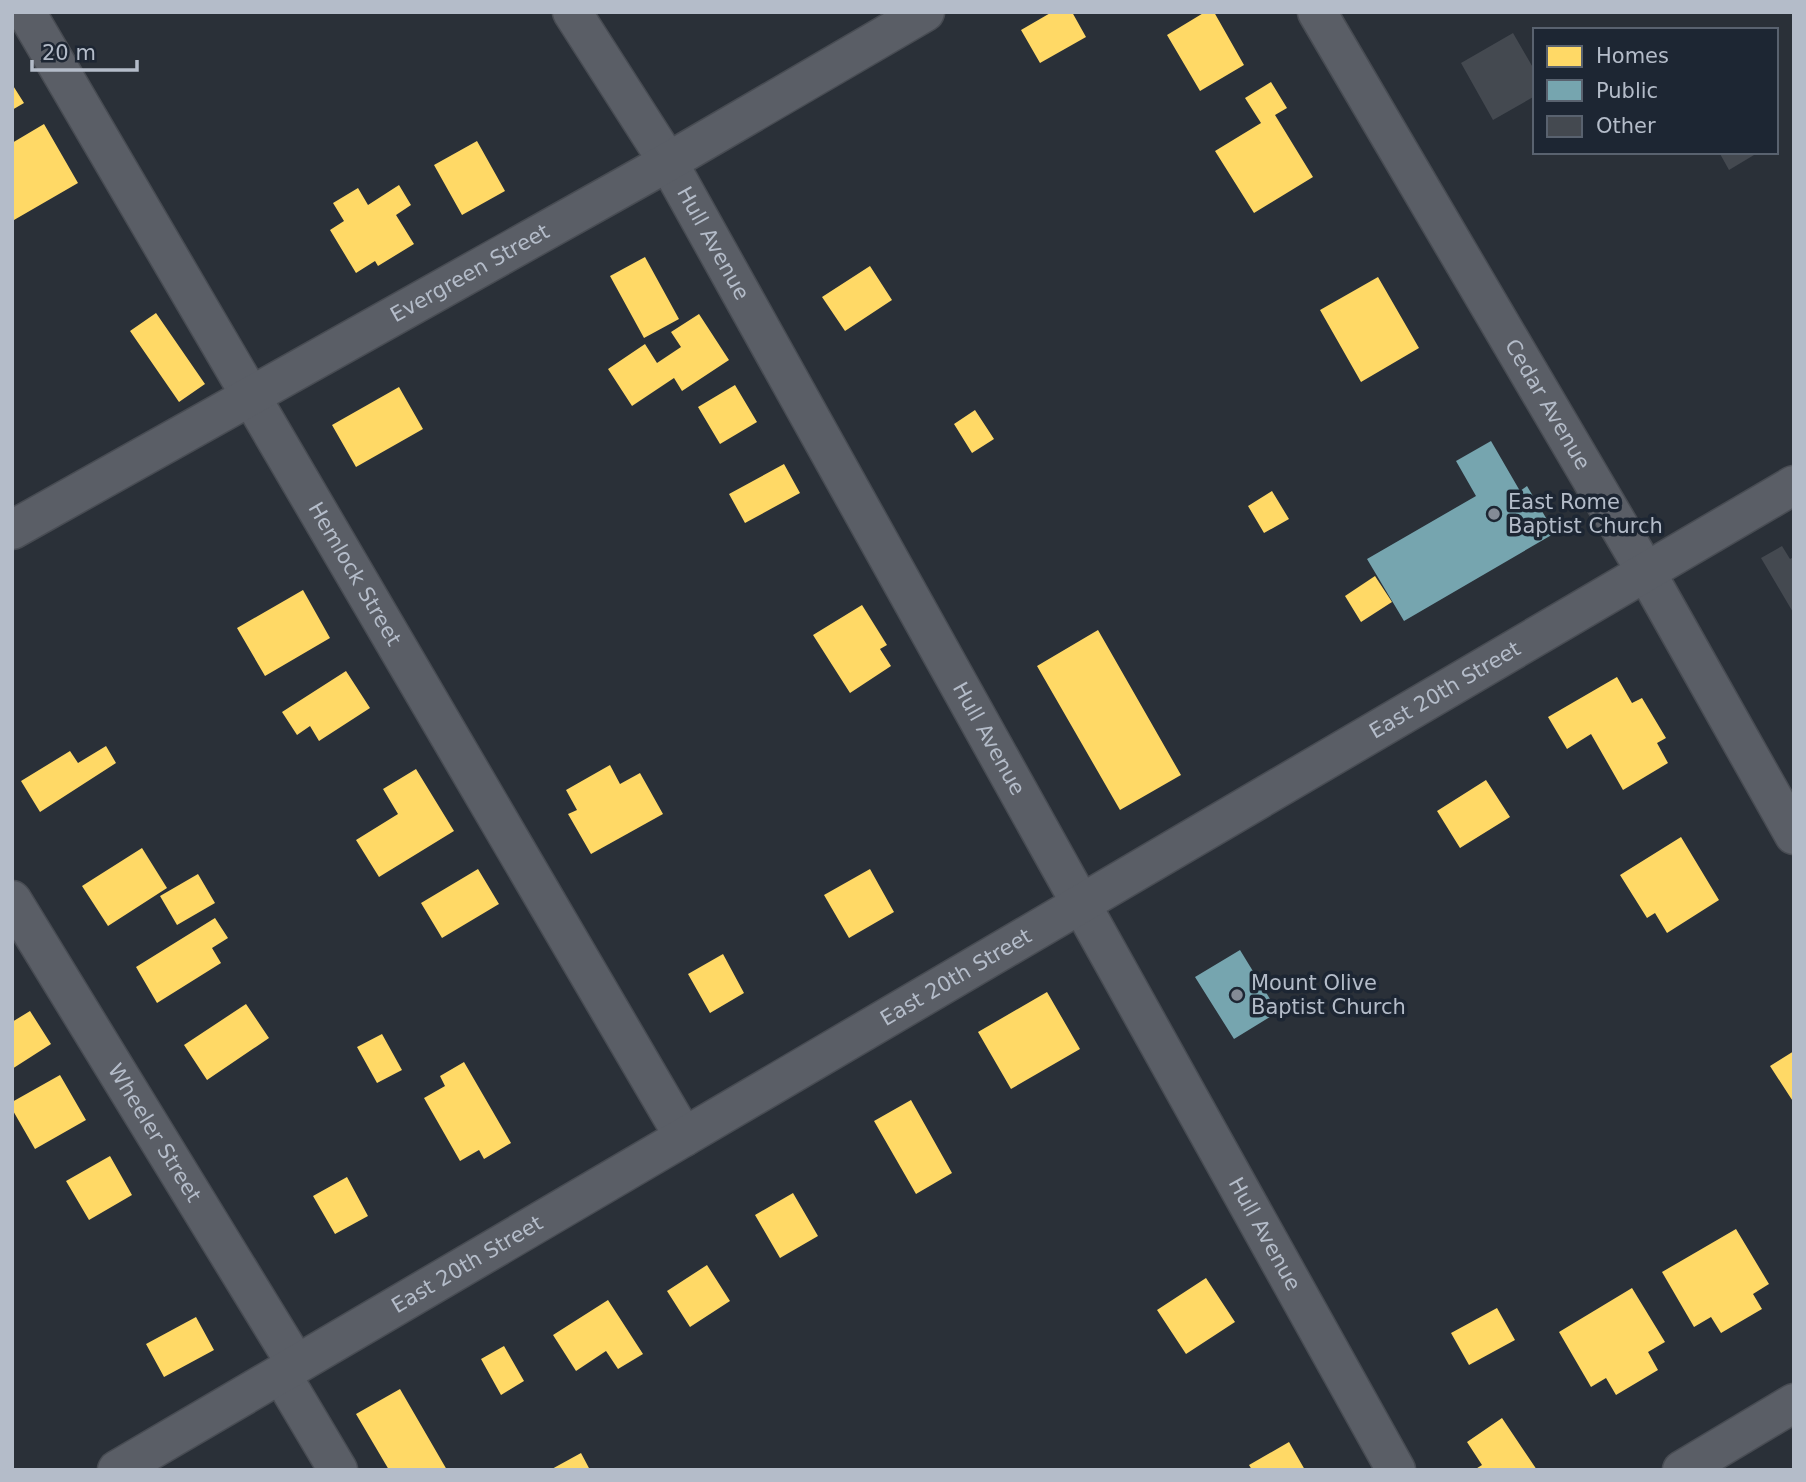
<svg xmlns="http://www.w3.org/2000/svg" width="1806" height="1482" font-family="'DejaVu Sans',sans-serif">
<rect width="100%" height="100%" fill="#2a3038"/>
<!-- homes -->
<path fill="#ffd966" d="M1052,12H1072L1086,37L1040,63L1021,30Z
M1205,12H1214L1244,65L1200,91L1167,35Z
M1271,82L1287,108L1275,115L1313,177L1254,213L1215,151L1261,123L1245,98Z
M12,84L24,103L12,110Z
M44,124L78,183L14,220L12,143Z
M477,141L505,191L462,215L434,165Z
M399,185L411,205L396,215L414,244L378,266L375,261L356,273L330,230L344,221L333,203L358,188L368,205Z
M645,257L679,319L644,338L610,276Z
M870,266L892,300L845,331L822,297Z
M1378,277L1419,348L1361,382L1320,310Z
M156,313L205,384L179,402L130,331Z
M699,314L729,360L682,391L674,378L632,406L608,369L645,344L657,363L681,347L671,332Z
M735,385L757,422L720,444L698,407Z
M399,387L423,429L356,467L332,425Z
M975,410L994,439L972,453L954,424Z
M784,464L800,493L745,523L729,494Z
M1272,491L1289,519L1264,533L1248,506Z
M1375,576L1392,602L1361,622L1345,596Z
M303,590L330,638L265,676L237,628Z
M862,605L887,645L880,649L891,666L850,693L813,635Z
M1098,630L1181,775L1120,810L1037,666Z
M346,671L370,708L319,741L310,726L297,735L282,712Z
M1617,677L1632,703L1642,698L1666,738L1657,743L1668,763L1623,790L1591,734L1567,749L1548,717Z
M106,746L116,763L40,812L21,781L70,751L78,763Z
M610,765L620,784L640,773L663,814L591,854L568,814L577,810L566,790Z
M416,769L454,831L379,877L356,840L398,814L383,789Z
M1486,780L1510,817L1460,848L1437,811Z
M1681,837L1719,900L1667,933L1655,913L1647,918L1620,875Z
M142,848L167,888L108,926L82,886Z
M478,869L499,904L442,938L421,903Z
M870,869L894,912L849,938L824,895Z
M198,874L215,903L177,925L160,896Z
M215,918L228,938L212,948L221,963L157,1003L136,967Z
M723,954L744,993L710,1013L688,974Z
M1047,992L1080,1049L1011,1089L978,1032Z
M246,1004L269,1038L207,1080L184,1045Z
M30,1011L51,1044L12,1069V1022Z
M382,1034L402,1070L377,1083L357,1047Z
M1794,1051V1103L1770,1066Z
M464,1062L511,1143L484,1159L479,1150L460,1161L424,1098L445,1086L440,1076Z
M60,1075L86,1120L35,1149L12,1109V1102Z
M911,1100L952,1173L916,1194L874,1121Z
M110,1156L132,1195L89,1220L66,1181Z
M347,1177L368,1216L335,1234L313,1196Z
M793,1193L818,1236L780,1258L755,1215Z
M1736,1229L1769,1284L1753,1294L1762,1309L1721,1333L1711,1317L1694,1327L1662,1272Z
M707,1265L730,1301L690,1327L667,1291Z
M1206,1278L1235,1322L1186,1354L1157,1310Z
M1632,1288L1665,1342L1648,1352L1658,1370L1616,1395L1606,1378L1591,1387L1559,1332Z
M608,1300L643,1354L618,1369L606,1351L576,1371L553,1335Z
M1497,1308L1515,1340L1469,1365L1451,1333Z
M196,1317L214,1350L164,1377L146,1344Z
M504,1346L524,1381L501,1395L481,1359Z
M400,1389L447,1470H389L356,1414Z
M1502,1418L1537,1470H1474L1482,1465L1467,1442Z
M1289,1442L1305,1470H1252L1249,1465Z
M581,1453L590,1470H550Z"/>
<!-- public -->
<path fill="#76a5af" d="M1491,441L1520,491L1527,486L1555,533L1404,621L1367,559L1476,496L1456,461Z
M1240,950L1278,1012L1234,1039L1195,977Z"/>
<!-- building -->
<path fill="#444950" d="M1513,33L1535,71V96L1493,120L1461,63Z
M1719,152H1759L1729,170Z
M1782,546L1790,559L1794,557V614L1761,558Z"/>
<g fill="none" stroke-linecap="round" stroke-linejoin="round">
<!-- minor casing -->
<g stroke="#484c53" stroke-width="41">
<g id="minor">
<path id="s1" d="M26,12L684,1137"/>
<path id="s2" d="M572,12L668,162L1396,1470"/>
<path id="s3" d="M1317,12L1646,572L1794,835"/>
<path id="s4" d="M12,530L668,162L925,12"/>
<path id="s5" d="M12,900L296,1364"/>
<path d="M281,1374L338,1470"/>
<path id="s6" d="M117,1470L1794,485"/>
<path d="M1682,1470L1794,1403"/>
</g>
</g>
<!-- minor -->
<use href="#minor" stroke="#5a5e66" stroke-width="38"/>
</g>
<!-- markers -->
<g fill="#848b96" stroke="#1d2633" stroke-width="2.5">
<circle cx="1494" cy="514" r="7"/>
<circle cx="1237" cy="995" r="7"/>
</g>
<g text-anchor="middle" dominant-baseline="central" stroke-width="7" stroke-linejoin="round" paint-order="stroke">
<!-- street labels -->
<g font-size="21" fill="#b4bcc9" stroke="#1d2633">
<text stroke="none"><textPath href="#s2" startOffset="271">Hull Avenue</textPath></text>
<text stroke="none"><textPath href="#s4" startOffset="525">Evergreen Street</textPath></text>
<text stroke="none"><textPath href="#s3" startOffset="455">Cedar Avenue</textPath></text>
<text stroke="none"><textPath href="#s1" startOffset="651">Hemlock Street</textPath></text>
<text stroke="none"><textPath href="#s6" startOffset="1540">East 20th Street</textPath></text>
<text stroke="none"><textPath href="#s2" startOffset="838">Hull Avenue</textPath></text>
<text stroke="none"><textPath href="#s6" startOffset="973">East 20th Street</textPath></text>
<text stroke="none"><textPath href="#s5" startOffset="273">Wheeler Street</textPath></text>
<text stroke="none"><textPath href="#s2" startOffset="1405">Hull Avenue</textPath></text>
<text stroke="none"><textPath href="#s6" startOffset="406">East 20th Street</textPath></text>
</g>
<!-- poi labels -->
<g font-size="21" fill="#b4bcc9" stroke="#1d2633" text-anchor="start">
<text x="1508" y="502">East Rome<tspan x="1508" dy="24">Baptist Church</tspan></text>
<text x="1251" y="983">Mount Olive<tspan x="1251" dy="24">Baptist Church</tspan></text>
</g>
</g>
<!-- border -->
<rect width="1806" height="1482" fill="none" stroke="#b4bcc9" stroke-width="28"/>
<!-- legend -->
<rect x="1533" y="28" width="245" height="126" fill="#1d2633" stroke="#59626f" stroke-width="2"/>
<rect x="1547" y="46" width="35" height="21" fill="#ffd966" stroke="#59626f" stroke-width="2"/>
<text x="1596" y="63" font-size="21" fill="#b4bcc9">Homes</text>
<rect x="1547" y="80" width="35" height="21" fill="#76a5af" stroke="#59626f" stroke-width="2"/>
<text x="1596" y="98" font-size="21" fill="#b4bcc9">Public</text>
<rect x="1547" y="116" width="35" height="21" fill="#444950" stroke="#59626f" stroke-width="2"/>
<text x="1596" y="133" font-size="21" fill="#b4bcc9">Other</text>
<!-- scale -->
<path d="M32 60v10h105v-10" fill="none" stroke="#b4bcc9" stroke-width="3.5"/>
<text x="42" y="60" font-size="21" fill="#b4bcc9" stroke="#1d2633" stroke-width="5" paint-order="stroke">20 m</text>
</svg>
